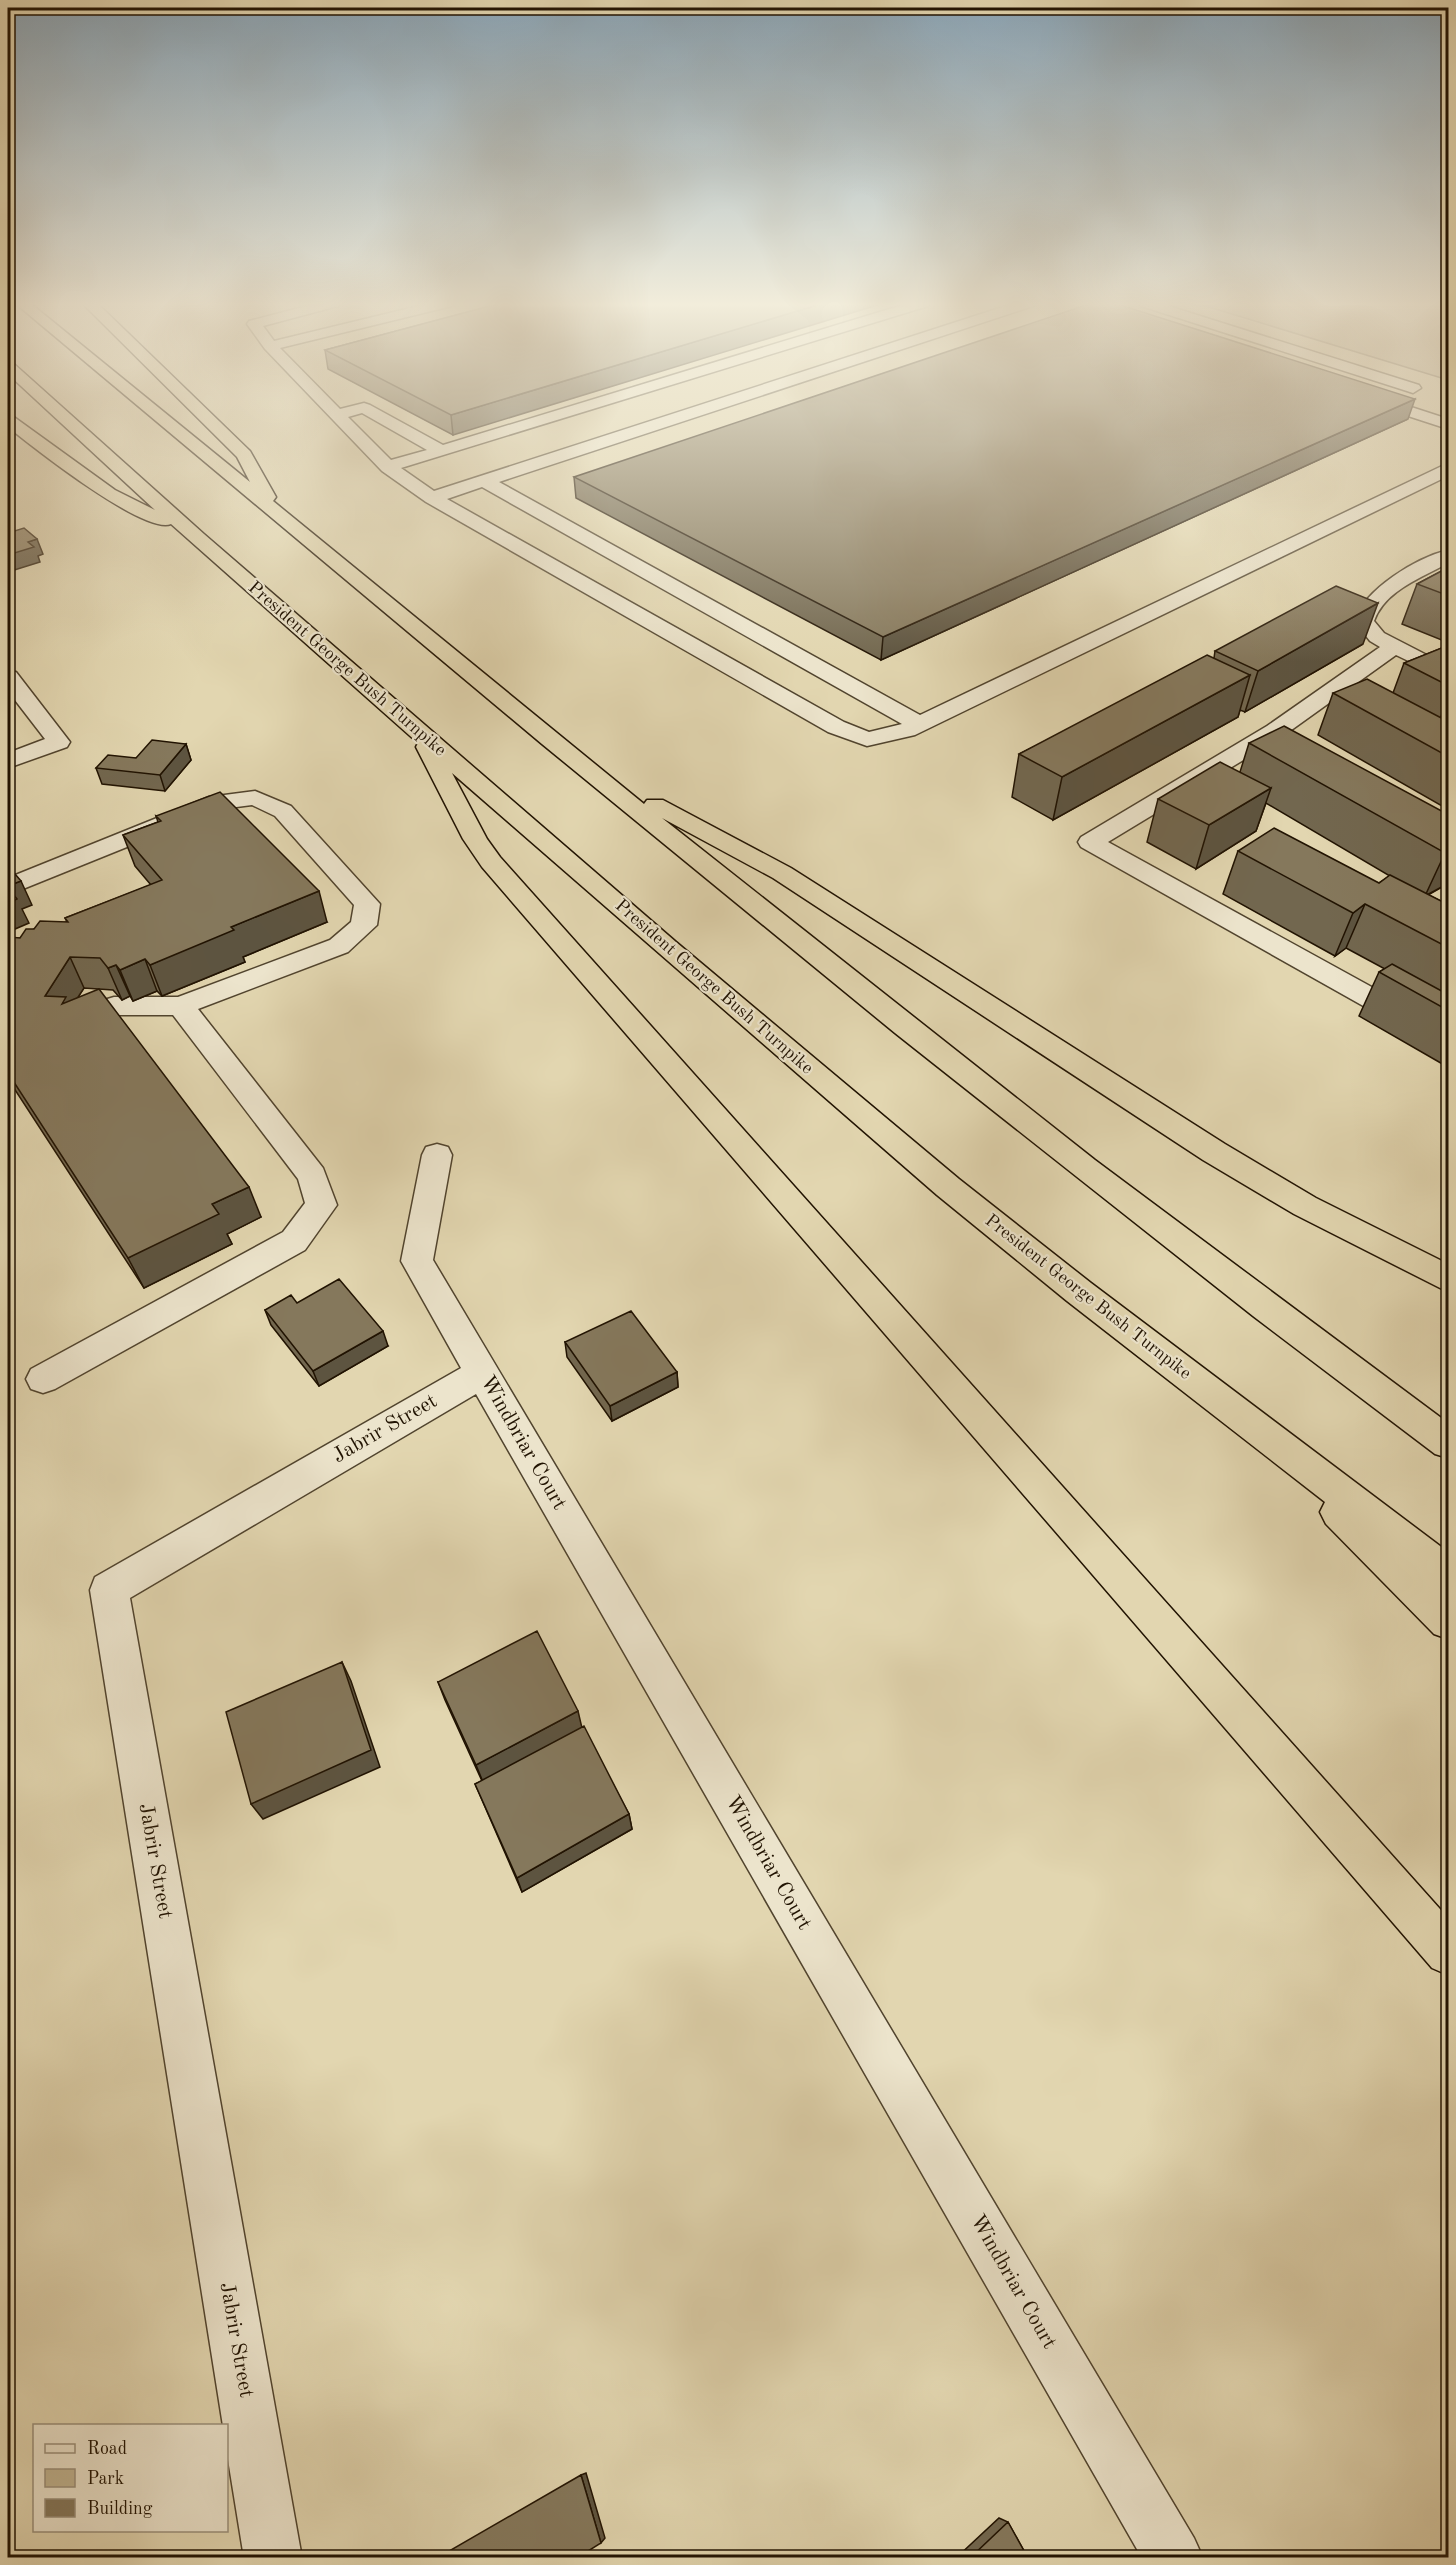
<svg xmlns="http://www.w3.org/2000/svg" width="1456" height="2565" font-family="'Old Standard TT',serif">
<rect width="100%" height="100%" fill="#e2d6b0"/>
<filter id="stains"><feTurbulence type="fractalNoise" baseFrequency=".00333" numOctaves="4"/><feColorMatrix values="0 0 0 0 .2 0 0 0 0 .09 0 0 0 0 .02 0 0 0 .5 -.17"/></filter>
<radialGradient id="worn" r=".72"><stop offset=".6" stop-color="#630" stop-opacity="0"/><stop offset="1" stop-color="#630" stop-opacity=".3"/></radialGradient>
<!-- green -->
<path fill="#c1b592" stroke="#71644a" stroke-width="1.5" d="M1196,303H1448V380Z"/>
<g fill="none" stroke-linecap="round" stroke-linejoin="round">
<!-- stream -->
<path stroke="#6d6047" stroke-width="5" d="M1441,303L1448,310"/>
<!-- minor casing -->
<g stroke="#51442e" stroke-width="3">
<path id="minor" d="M318,303H340L338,306L263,326L274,341L431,303H454L452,306L280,348L340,409L364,403L370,405L443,445L909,303H930L928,306L401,468L434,491L1015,303H1035L1033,306L499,482L920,715L1442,466L1448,465V476L915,735L867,746L828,732L426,502L382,471L265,349L247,324L249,321ZM362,413L427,450L391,460L348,417ZM482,487L902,724L869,732L844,722L447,499Z
M1073,303H1094L1133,315L1135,318L1128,322L1075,306Z
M1139,303H1159L1419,385L1421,388L1413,393L1407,391L1141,306Z
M1368,393L1448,419V429L1362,401L1360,398L1362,395Z
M1448,550V563C1422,578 1385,590 1374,621L1384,633L1448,666V680L1396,655L1283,736L1108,842L1448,1029V1050L1438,1048L1081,847L1078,842L1081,837L1267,726L1380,647L1370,641L1354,621C1365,589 1416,558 1448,550Z
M8,671L16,672L70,742L67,747L8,768V753L45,739L8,691Z
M255,791L291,806L380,904L377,925L348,952L198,1009L323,1168L337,1205L305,1250L55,1389L43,1393L31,1389L26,1379L31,1369L283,1232L305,1203L298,1179L173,1015H114L104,1012L100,1006L104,1000L114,997H178L330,940L351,922L354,905L275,816L252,805L221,809L8,895V878L209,797Z
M437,1144L448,1147L452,1155L433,1260L1194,2538L1203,2558H1142L476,1394L130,1598L302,2558H244L226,2447V2426H223L90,1590L95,1577L461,1368L401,1261L422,1155L426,1147Z"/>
</g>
<!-- highway casing -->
<g stroke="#211302" stroke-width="3">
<path id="highway" d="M15,303H30L250,482L237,457L82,303H97L250,451L276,497L273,501L644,804L647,800H663L791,868L1225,1144L1316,1198L1448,1264V1292L1294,1214L1203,1160L773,878L662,818L1095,1160L1448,1423V1458L1435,1454L1253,1316L895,1033L542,744Z
M8,361L13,363L204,534L676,942L959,1179L1091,1283L1448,1552V1591L1443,1590L1448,1595V1639L1434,1634L1326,1524L1320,1512L1325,1502L1067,1301L937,1195L452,773L487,839L500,857L1448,1918V1975L1432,1968L482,867L463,839L416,747L418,743L171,524C144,535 33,447 8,427V415L14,417L115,490L155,510L8,374Z"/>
</g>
<!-- minor -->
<use href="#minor" fill="#ece4cc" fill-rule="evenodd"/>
<!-- highway -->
<use href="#highway" fill="#e2d6b0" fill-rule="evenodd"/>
</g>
<!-- wall -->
<path fill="#72674f" stroke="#211302" stroke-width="1.5" d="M501,303L453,435L328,369L325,350Z
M1408,419L881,660L576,498L574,477Z
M1449,567V643L1402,624L1417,584Z
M1363,644L1245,712L1240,710L1238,717L1053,820L1012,797L1019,754L1214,658L1215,651Z
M1449,645V810L1318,735L1333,693H1393L1404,663Z
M1249,743L1449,815V883L1428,895L1449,905V1064L1446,1066L1359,1016L1379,972L1385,969L1346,948L1335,956L1223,894L1238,851L1379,883L1390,876L1266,803L1256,831L1196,869L1147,842L1158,799L1240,772Z
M186,744L191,760L165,791L102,784L96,768L136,758Z
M156,816L327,922L243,957L245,962L162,996L157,991L133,1001L130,996L122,1000L113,990L84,988L78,997L261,1217L227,1234L232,1244L144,1288L8,1079V940L20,938L34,929L67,922L65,918L151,885L135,866L123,835L158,822Z
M297,1303L388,1346L319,1386L271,1325L265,1310Z
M565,1342L677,1372L678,1387L612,1421L567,1357Z
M438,1682L582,1727L629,1814L632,1829L522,1892L475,1784L482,1781L445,1700Z
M999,2518L1008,2522L1028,2558H956Z"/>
<!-- shaded-wall -->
<path fill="#5d5440" stroke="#211302" stroke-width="1.5" d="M824,303H884L453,435L451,415Z
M1415,399L1408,419L881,660L883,637Z
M37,539L43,554L38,556L40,562L8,572V555L28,542Z
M1378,603L1363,644L1245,712L1258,671Z
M1250,675L1238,717L1053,820L1062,777Z
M1449,698V724L1435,730Z
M186,744L191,760L165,791L160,775Z
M1271,788L1256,831L1196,869L1209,825Z
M1449,851V883L1425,896L1445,853Z
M21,881L32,905L22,909L29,923L8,932V886Z
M319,891L327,922L243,957L245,962L162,996L150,965L231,927Z
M1365,904L1346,948L1335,956L1353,913Z
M70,957L84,988L71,1008L45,996Z
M145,959L157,991L133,1001L120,970Z
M116,965L130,996L122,1000L108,968Z
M249,1187L261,1217L227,1234L232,1244L144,1288L128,1258L212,1204Z
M383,1331L388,1346L319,1386L313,1371Z
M677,1372L678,1387L612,1421L610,1406Z
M342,1662L351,1681L380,1767L263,1819L251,1804Z
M578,1711L582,1728L483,1782L476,1765Z
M629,1814L632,1829L522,1892L517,1878Z
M586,2473L605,2538L601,2543L581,2475Z
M586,2551L587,2558H581L580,2556Z"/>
<!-- building -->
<path fill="#85785c" stroke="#211302" stroke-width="1.5" d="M501,303H824L451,415L325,350Z
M1092,303H1114L1415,399L883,637L574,477Z
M24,528L37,539L28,542L34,547L8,555V533Z
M1449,567V596L1417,584Z
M1336,586L1378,603L1258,671L1215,651Z
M1449,645V686L1404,663Z
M1207,655L1250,675L1062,777L1019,754Z
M1367,679L1449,722V757L1333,693Z
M1284,726L1449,815V851L1445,853L1249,743Z
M152,740L186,744L160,775L96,768L108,755L136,758Z
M1220,762L1271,788L1209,825L1158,799Z
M220,792L319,891L231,927L234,930L150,965L145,959L120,970L116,965L108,968L100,958L70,957L45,996L66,997L62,1004L99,989L249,1187L212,1204L219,1214L128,1258L8,1073V940L9,937L20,938L26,929H34L40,921L68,922L65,918L162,880L123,835L161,821L156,816Z
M1274,828L1379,883L1390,875L1449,905V948L1365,904L1353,913L1238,851Z
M9,867L21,881L8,886V868Z
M8,888L17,899L8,903Z
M1392,964L1449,995V1011L1379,972Z
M339,1279L383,1331L313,1371L265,1310L291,1295L297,1303Z
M631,1311L677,1372L610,1406L565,1342Z
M537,1631L578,1711L476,1765L438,1682Z
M342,1662L371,1750L251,1804L226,1712Z
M584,1726L629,1814L517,1878L475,1784Z
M581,2475L601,2543L580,2556L581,2558H437Z
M1008,2522L1028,2558H970Z"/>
<!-- sky -->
<linearGradient id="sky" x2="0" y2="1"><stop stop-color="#8ba7ba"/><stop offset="0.46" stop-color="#f2eddb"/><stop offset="1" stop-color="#f2eddb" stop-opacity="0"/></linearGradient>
<rect width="1456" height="662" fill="url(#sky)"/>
<g text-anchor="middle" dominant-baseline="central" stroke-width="4.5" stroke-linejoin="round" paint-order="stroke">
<!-- street labels -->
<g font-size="18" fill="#211302" stroke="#ece4cc">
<text transform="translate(347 669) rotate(41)">President George Bush Turnpike</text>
<text transform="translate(714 987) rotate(41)">President George Bush Turnpike</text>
<text transform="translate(1088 1297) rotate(38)">President George Bush Turnpike</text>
</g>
<!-- near-street labels -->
<g font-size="21" fill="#211302" stroke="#ece4cc">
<text transform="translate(385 1429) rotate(-30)">Jabrir Street</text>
<text transform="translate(523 1443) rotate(60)">Windbriar Court</text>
<text transform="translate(155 1861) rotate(80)">Jabrir Street</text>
<text transform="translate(768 1863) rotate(60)">Windbriar Court</text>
<text transform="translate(1013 2282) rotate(60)">Windbriar Court</text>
<text transform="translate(236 2340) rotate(80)">Jabrir Street</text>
</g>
</g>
<!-- margin -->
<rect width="1456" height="2565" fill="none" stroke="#e2d6b0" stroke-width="30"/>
<rect x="9" y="9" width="1438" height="2547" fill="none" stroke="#211302" stroke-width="3"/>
<rect x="15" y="15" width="1426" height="2535" fill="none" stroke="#211302" stroke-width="1.5"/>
<!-- legend -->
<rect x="33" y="2424" width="195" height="108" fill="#ece4cc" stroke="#9b907b" stroke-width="1.5"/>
<rect x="45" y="2444" width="30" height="9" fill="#ece4cc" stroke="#9b907b" stroke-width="1.5"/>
<text x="87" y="2454" font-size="18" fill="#211302">Road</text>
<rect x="45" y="2469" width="30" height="18" fill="#c1b592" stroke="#9b907b" stroke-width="1.5"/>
<text x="87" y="2484" font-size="18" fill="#211302">Park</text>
<rect x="45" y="2499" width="30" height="18" fill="#85785c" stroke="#9b907b" stroke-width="1.5"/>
<text x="87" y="2514" font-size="18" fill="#211302">Building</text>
<rect width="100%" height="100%" filter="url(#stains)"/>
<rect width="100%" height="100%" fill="url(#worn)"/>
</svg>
